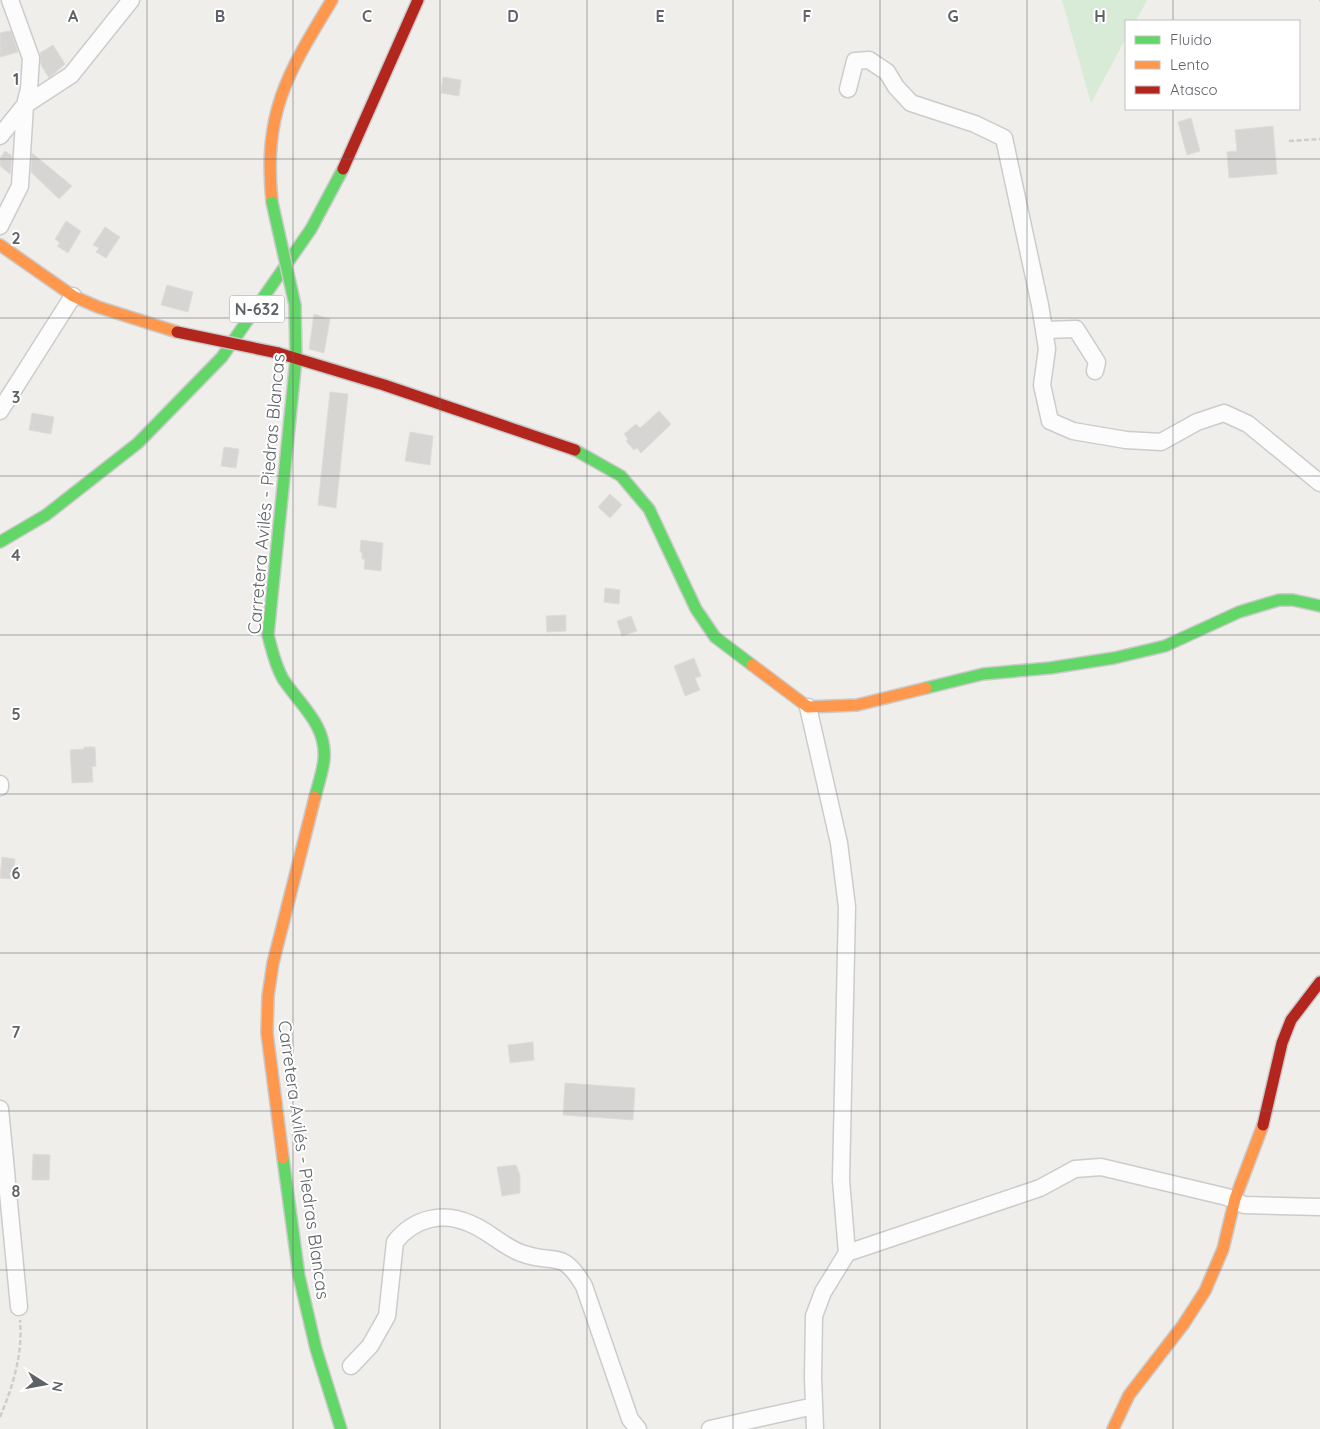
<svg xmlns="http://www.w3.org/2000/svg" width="1320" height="1429" font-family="Quicksand,sans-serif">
<rect width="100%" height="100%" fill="#efeeea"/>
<!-- green -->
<path fill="#d8ebd6" d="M1062,0H1147L1136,21H1126V38L1091,103Z"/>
<!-- building -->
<path fill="#d6d5d3" stroke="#deddd9" d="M8,31H11L18,52L0,57V33Z
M53,45L65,64L49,78L41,65L40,53Z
M443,77L461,80L459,96L441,93Z
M1191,118L1200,151L1187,155L1178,122Z
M1273,126L1277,174L1229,178L1227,152L1237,151L1235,130Z
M5,151L12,156L10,174L0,166V158Z
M32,153L72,186L59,199L31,172Z
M66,221L81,231L68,253L57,246L60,243L55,239Z
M105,227L120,237L106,258L96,252L99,248L93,245Z
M167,285L193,292L188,312L161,305Z
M314,314L330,319L324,353L309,349Z
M330,392L348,394L336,508L318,505Z
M659,411L671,424L641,453L637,448L634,450L626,441L628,439L624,434L636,424L640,428Z
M32,413L54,417L51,434L29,430Z
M410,432L433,436L430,465L405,461Z
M224,447L239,449L236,468L221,466Z
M610,494L622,505L610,518L598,507Z
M361,540L383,543L381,571L364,569L365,559H362V552H360Z
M605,588L620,590L619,604L604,602Z
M566,615V631L547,632L546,616Z
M631,616L637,631L622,636L617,621Z
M694,658L701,676L695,678L700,690L685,696L674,666Z
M84,747H95L96,766L92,767L93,782L72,783L70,750L84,749Z
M2,857L15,859L13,879L0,878Z
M533,1042L534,1060L510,1063L508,1045Z
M565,1083L635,1088L633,1120L563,1115Z
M33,1154L50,1155L49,1180H32Z
M516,1165L520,1175V1193L502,1196L497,1167Z"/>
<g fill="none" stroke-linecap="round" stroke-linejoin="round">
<!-- street casing -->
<g stroke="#cbcccc" stroke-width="19">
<path id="street" d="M848,89L855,61L869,60L887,72L896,87L911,103L975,124L1004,138L1040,305L1047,349L1042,385L1050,421L1073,431L1126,440L1161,442L1197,422L1224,413L1248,424L1320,483
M0,136L25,105L71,75L131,0
M0,226L20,186L25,105L29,89L31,58L10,0
M1044,330L1076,329L1097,362L1095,371
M0,411L73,296
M808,707L839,843L847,907L841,1180L847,1253L823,1292L814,1316L813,1378L815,1429
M0,784V787
M0,1109L19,1307
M847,1253L1040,1188L1075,1169L1101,1167L1227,1197L1244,1205L1320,1207
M351,1366L370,1346L387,1316L395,1242C414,1218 443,1211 471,1224C489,1231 502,1246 521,1253C555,1266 561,1247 584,1286L630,1419L638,1429
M710,1429L814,1406"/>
</g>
<!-- fast casing -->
<g stroke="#cacacb" stroke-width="14">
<path id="fast" d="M295,305L296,359L268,635C272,650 275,665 283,679C300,705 327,725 324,759C323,771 318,785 315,797
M575,450L621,476L649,509L696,609L715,637L752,665
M0,542L46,515L138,443L222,357L311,229L343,169
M926,688L983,674L1050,668L1114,658L1165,646L1239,612L1279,600H1293L1320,606
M283,1158L299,1276L316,1349L341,1429"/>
</g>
<!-- slow casing -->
<g stroke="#cacacb" stroke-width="14">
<path id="slow" d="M272,202C263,112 287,74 332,0
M0,245L73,296L98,307L177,332
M752,665L808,707L857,705L926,688
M283,1158L267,1033L268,996L273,963L315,797
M1113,1429L1129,1395L1183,1325L1205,1291L1223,1249L1235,1199L1263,1125"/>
</g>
<!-- jam casing -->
<g stroke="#cacacb" stroke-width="14">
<path id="jam" d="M343,169L418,0
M278,353L384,385L575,450
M1263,1125L1282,1043L1291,1020L1320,982"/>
</g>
<!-- path -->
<path stroke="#cacfcc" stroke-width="2.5" stroke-dasharray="5 2.5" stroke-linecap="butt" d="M1319,0H1320
M1289,141L1320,139
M0,1417C13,1386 23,1354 20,1320"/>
<!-- street -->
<use href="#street" stroke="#fdfcfc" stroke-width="16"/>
<!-- fast -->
<use href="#fast" stroke="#63d668" stroke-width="11"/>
<!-- slow -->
<use href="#slow" stroke="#ff974d" stroke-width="11"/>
<!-- jam -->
<use href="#jam" stroke="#b3261e" stroke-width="11"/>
<!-- fast-bridge casing -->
<g stroke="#cacacb" stroke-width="14" stroke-linecap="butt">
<path id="fast-bridge" d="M272,202L295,305"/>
</g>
<!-- jam-bridge casing -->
<g stroke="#cacacb" stroke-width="14" stroke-linecap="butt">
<path id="jam-bridge" d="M177,332L278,353"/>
</g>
<!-- fast-bridge -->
<use href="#fast-bridge" stroke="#63d668" stroke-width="11"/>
<!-- jam-bridge -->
<use href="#jam-bridge" stroke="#b3261e" stroke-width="11"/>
</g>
<!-- grid -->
<path fill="none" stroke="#5f6368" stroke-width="1" stroke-opacity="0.55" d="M147,0V1429M293,0V1429M440,0V1429M587,0V1429M733,0V1429M880,0V1429M1027,0V1429M1173,0V21M1173,109V1429M0,159H1320M0,318H1320M0,476H1320M0,635H1320M0,794H1320M0,953H1320M0,1111H1320M0,1270H1320"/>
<g text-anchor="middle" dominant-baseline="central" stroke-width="4" stroke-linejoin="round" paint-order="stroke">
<!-- shield labels -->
<rect fill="#fff" stroke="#8f9295" stroke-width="1" x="229.5" y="295.5" width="55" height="27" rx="4"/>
<g font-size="16" font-weight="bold" fill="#5f6368">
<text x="257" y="309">N-632</text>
</g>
<!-- street labels -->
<g font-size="18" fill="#5f6368" stroke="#fff">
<text transform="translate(266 494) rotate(-85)">Carretera Avilés - Piedras Blancas</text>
<text transform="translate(304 1160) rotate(82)">Carretera Avilés - Piedras Blancas</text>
</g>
</g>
<g font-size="16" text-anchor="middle" font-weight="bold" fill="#5f6368" stroke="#fff" stroke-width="4" stroke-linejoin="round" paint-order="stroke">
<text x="73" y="22">A</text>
<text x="220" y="22">B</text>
<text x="367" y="22">C</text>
<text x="513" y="22">D</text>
<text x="660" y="22">E</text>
<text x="807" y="22">F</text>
<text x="953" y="22">G</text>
<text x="1100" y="22">H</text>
<text x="16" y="85">1</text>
<text x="16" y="244">2</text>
<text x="16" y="403">3</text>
<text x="16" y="561">4</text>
<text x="16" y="720">5</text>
<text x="16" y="879">6</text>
<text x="16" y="1038">7</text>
<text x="16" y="1197">8</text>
</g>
<!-- legend -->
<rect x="1125" y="20" width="175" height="90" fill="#ffffff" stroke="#bfc1c3"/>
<rect x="1135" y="36" width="25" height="8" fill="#63d668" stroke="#bfc1c3"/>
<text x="1170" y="45" font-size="15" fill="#5f6368">Fluido</text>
<rect x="1135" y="61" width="25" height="8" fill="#ff974d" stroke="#bfc1c3"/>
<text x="1170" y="70" font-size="15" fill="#5f6368">Lento</text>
<rect x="1135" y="86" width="25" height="8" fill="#b3261e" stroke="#bfc1c3"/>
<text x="1170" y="95" font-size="15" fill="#5f6368">Atasco</text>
<!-- north arrow -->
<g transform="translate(45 1384) rotate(101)" stroke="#ffffff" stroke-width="4" paint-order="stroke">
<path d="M0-4L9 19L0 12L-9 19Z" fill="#5f6368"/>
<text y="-8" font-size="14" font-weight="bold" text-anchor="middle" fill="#5f6368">N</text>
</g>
</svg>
